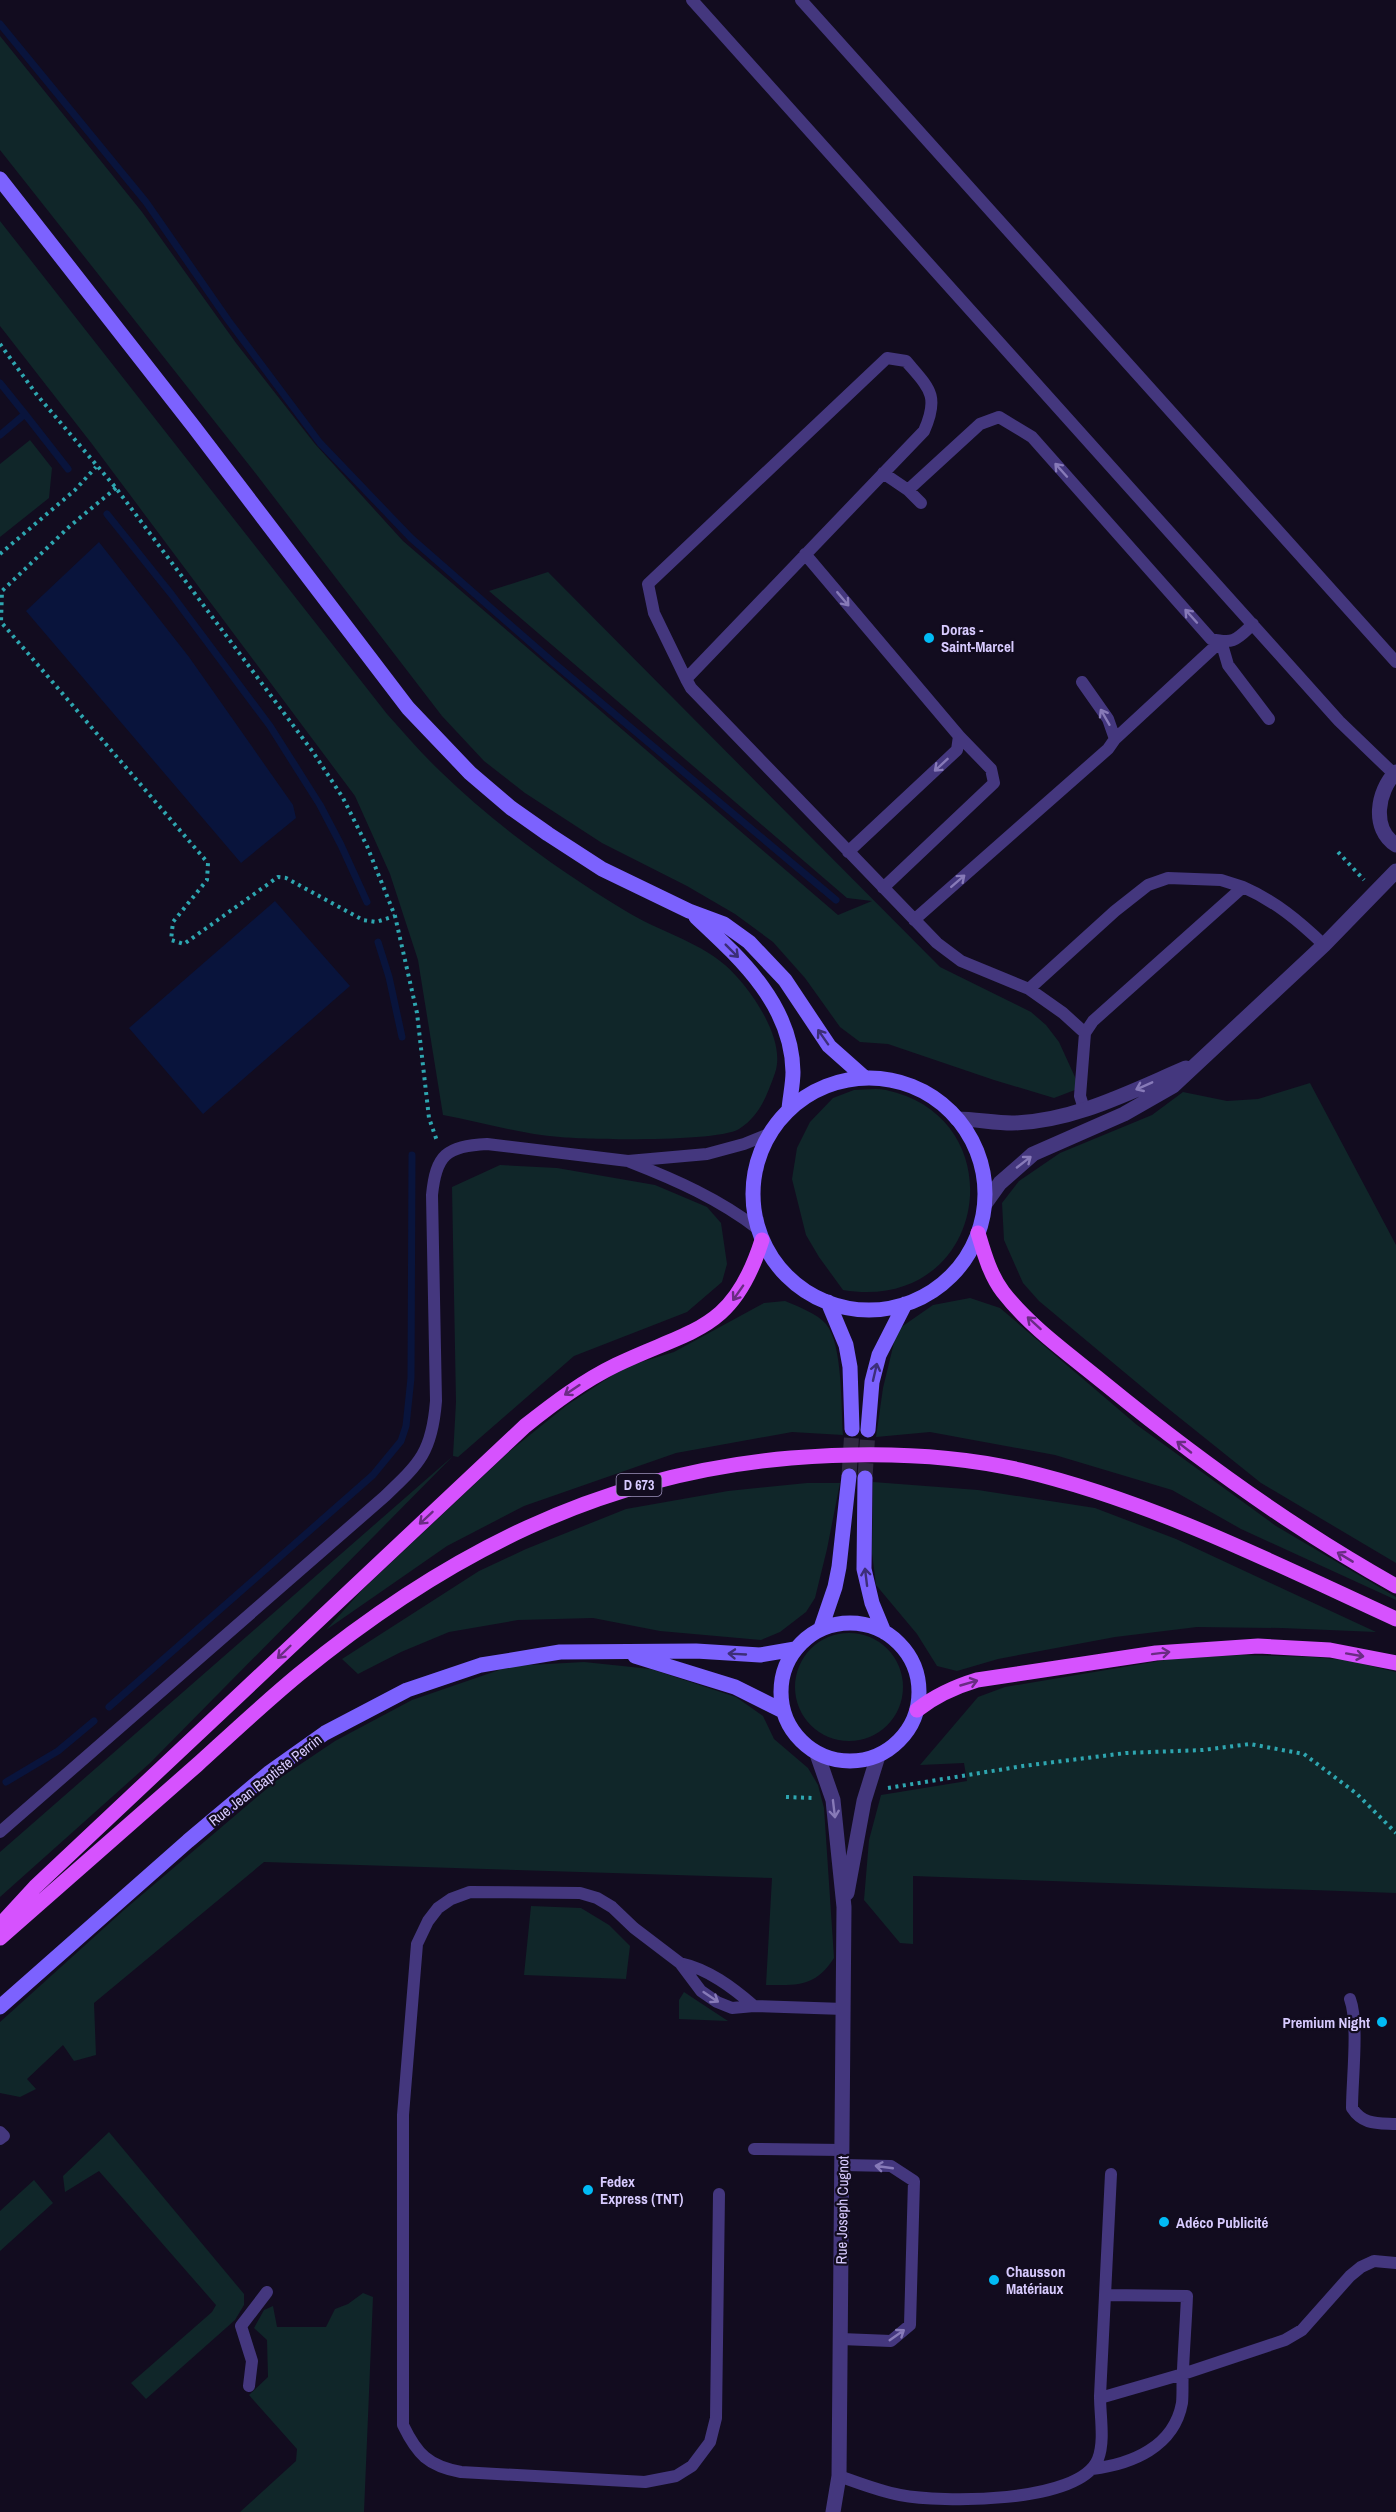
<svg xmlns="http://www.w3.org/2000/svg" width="1396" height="2512" font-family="'Archivo Narrow',sans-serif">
<rect width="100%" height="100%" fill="#120c1f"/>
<!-- green -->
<path fill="#102629" d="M0,36L142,212L236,343L315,444L403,541L838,915L872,901L847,898L489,591L548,572L940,967L1031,1012L1046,1025L1059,1042L1080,1088L1054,1098L994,1080L888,1044L860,1042L840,1027L805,978L773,942L735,914L687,886L602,843L525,793L484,761L442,716L253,470L0,150Z
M0,221L387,714C405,734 422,754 441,772C495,825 560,871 624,910C657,931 696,940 725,965C749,986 787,1039 775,1073C767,1095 760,1116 739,1129C718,1142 590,1140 560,1137C521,1134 481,1122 443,1115L418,960L390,874L355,796L92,444L0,326Z
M30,440L52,468L49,498L0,537V464Z
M1310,1083L1396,1245V1563L1261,1483L1160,1402L1039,1301L1023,1283L1004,1240L1002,1203L1019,1181L1060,1153L1152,1115L1183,1092L1227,1101L1258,1099Z
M854,1090C864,1090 876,1088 886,1090C1018,1118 988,1314 843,1290L819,1257L806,1235L792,1179L797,1148L810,1122L833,1098Z
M500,1165L557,1168L655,1185L707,1207L721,1223L727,1264L722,1282L687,1312L574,1356L458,1457L453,1456L150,1763L0,1897V1852L453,1456L456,1402L452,1187Z
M970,1298L1000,1308L1137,1425L1276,1526L1396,1597V1600L1241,1529L1172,1490L1055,1455L930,1432L876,1437L883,1388L897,1330L933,1305Z
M785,1301C799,1307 816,1313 826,1324C843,1344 841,1408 843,1435L792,1432L676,1453L524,1506L447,1546L326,1630L362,1590L510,1451L567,1405L625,1367L674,1352L764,1303Z
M873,1482L978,1490L1095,1508L1176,1539L1376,1632L1282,1628L1197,1627L1115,1637L998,1659L957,1671L937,1666L917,1634L876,1585L872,1553Z
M807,1483H840L827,1549L815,1598L806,1612L780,1632L761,1640L660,1631L593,1618L518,1620L449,1632L401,1652L358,1674L342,1659L479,1571L526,1549L626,1509L728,1491Z
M795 1687a54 54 0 1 1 108 0a54 54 0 1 1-108 0Z
M1241,1655L1312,1657L1346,1660L1396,1672V1893L913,1876V1944L900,1943L864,1900L869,1840L881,1795L967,1781L964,1763L920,1765L978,1697L1005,1687L1171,1659Z
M584,1662L651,1669L736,1697L763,1716L774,1739L808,1768L818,1785L824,1808L834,1958C815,1987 799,1985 766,1985L772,1878L264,1862L94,2003L96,2055L74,2061L63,2045L27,2079L36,2089L20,2097L0,2093V2022L124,1910L277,1780L335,1741L412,1700L511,1666Z
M531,1906L581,1908L609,1925L630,1946L626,1979L524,1975Z
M684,1992L728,2021L679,2019V2000Z
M109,2132L244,2294V2305L235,2320L146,2399L131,2383L212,2312L216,2305L99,2171L65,2192L63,2176Z
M34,2180L53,2203L0,2251V2211Z
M363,2293L373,2297L364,2512H240L296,2461L297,2449L249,2395L268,2377L267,2340L254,2328L264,2310L273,2306L277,2327H326L335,2309L348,2304Z"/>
<!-- water -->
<path fill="#09143c" d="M99,542L189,657L293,805L296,818L241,863L26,611Z
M275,901L350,986L203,1114L129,1028Z"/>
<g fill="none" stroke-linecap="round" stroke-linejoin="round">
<!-- stream -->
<path stroke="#09143c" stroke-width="7" d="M0,24L146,202L228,320L320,443L411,538L555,664L836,900
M0,383L25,414L0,435
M25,414L68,469
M107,514L172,595L270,726L320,805L341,845L367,902
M378,942L389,977L402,1037
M109,1707L373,1475L401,1441L406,1426L411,1378L412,1155
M6,1782L58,1751L94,1721"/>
<!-- secondary-tunnel -->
<path stroke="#302941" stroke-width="15" stroke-dasharray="15 8" stroke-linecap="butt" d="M849,1476L852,1429
M865,1478L868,1430"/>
<!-- path -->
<path stroke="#2ea6b0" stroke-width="4" stroke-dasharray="3 4.5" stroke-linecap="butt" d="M0,344L37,395L116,488L313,752L343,798L367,846L395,916L417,1013L429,1118L437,1141
M116,488L70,526L2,591L1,622L208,863L207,880L173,922L171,940L184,944L278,877L286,878L363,920L376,922L395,916
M0,554L75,490L96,467
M1338,852L1364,880
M888,1788L1023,1766L1126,1753L1203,1750L1250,1744L1304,1754L1357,1794L1396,1833
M786,1797L813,1798"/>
<!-- lane -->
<path stroke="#44377e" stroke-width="12" d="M692,0L1339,721L1394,774
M801,0L1396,662
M883,473L908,490L921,503
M908,490L980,424L999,417L1032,437L1211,639C1235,644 1236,640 1253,624
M805,554L959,736L957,750L848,852
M1221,641L1228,665L1269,719
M686,679L924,431C940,395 929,388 906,361L887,358L648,584L654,613L686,679L691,688L937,943L961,961L1029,989
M1115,739L1221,641
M883,888L994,783L991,769L959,736
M914,920L1108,749L1115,739L1108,719L1082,682
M1085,1033L1063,1013L1029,989L1115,911L1148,885L1168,878L1221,880L1243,887
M1084,1109L1080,1096L1085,1033L1093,1021L1243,887C1275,901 1299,921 1324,945
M630,1162C676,1180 719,1199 758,1229
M0,1832L384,1497C420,1463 432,1452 436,1401L432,1195C436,1155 446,1146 487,1144L628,1161L707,1154L744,1144L769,1134
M680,1963C708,1969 732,1987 754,2006
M1350,1999C1359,2023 1352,2080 1352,2108C1363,2125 1377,2123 1396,2124
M0,2132L4,2136L0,2139
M754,2149L843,2150
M719,2194L716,2418L710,2442L692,2466L676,2476L645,2482L461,2472C428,2466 417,2454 403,2425V2115L417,1944L428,1921L438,1908L451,1899L470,1892L580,1893L597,1898L612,1907L634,1928L680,1963L701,1991L717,2002L732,2008L754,2006L844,2009
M841,2339L891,2341L910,2325L914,2181L891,2166L843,2165
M249,2386L252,2361L241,2326L267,2292
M1100,2398L1183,2374L1285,2340L1302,2330L1350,2276L1361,2267L1374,2261L1396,2263
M1092,2469C1132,2464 1174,2447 1182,2403C1183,2393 1182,2381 1183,2370C1184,2346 1186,2321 1187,2296L1106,2295
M839,2476C859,2483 879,2491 900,2495C940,2503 1080,2504 1098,2459C1105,2441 1100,2416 1100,2396C1103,2322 1108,2248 1111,2174"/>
<!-- street -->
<path stroke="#44377e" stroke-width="15" d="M1396,772C1377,791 1371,829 1396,845
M957,1119C975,1119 994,1123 1012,1123C1073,1122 1132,1091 1186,1068
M985,1204L1000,1183L1033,1154L1124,1114L1173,1086L1324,945L1396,871
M817,1754L833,1800L844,1907L839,2476L833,2512
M847,1893L864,1801L878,1756"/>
<!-- secondary -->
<path stroke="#7c62fe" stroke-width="15" d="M0,179L194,427L408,708L470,773L511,808L548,834L602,869L689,911L724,924L749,942L785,980L829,1046L865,1078
M696,917C741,959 792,1005 793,1072C793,1084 790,1097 789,1109
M753 1194a116 116 0 1 1 232 0a116 116 0 1 1-232 0Z
M828,1302L846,1345L850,1367L852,1429
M868,1430L872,1382L879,1355L905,1304
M865,1478L864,1569L872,1603L884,1632
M781 1692a69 69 0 1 1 138 0a69 69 0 1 1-138 0Z
M821,1628L835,1587L839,1567L849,1476
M635,1656L735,1687L783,1711
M0,2007L188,1841L270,1772L325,1733L407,1690L481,1665L560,1652L696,1651L760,1655L795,1649"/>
<!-- primary -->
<path stroke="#d652fe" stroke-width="15" d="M978,1233C984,1253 990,1275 1003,1292C1030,1327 1070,1355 1104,1383C1197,1459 1292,1528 1396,1586
M917,1710C936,1695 954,1687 977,1680L1156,1653L1258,1646L1330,1650L1396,1663
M0,1925L35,1887L525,1426C554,1403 583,1381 616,1365C693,1328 733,1332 762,1240
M0,1938C66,1880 131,1823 197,1765C230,1735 263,1704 298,1675C444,1555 600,1474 791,1458C866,1452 946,1453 1020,1470C1152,1501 1274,1563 1396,1619"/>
</g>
<!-- one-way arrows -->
<defs><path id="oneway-shaft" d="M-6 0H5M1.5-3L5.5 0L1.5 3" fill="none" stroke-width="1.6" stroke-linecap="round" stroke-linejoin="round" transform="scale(1.5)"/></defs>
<g stroke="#877ab8">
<use href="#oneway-shaft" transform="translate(1061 470) rotate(-132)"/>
<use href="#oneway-shaft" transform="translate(843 599) rotate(50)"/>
<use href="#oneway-shaft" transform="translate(1191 616) rotate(-132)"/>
<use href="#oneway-shaft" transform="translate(1105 717) rotate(-120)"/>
<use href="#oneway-shaft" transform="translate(941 765) rotate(137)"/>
<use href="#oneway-shaft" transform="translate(958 881) rotate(-41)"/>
<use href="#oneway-shaft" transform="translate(1144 1086) rotate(156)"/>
<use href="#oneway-shaft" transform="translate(1024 1162) rotate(-38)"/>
<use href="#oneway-shaft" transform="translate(834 1809) rotate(83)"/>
<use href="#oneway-shaft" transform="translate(711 1997) rotate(34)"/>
<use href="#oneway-shaft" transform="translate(884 2167) rotate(-172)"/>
<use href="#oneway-shaft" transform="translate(897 2335) rotate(-35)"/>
</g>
<g stroke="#3c2e78">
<use href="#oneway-shaft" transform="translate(732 951) rotate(45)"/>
<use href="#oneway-shaft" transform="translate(823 1037) rotate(-125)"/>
<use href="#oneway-shaft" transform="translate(875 1372) rotate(-77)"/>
<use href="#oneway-shaft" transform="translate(866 1577) rotate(-97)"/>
<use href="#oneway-shaft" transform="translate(737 1654) rotate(-177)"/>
</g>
<g stroke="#6a2c83">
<use href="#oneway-shaft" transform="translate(738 1293) rotate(125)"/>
<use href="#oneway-shaft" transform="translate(1034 1323) rotate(-138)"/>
<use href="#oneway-shaft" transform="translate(572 1390) rotate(146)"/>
<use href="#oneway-shaft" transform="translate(1184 1447) rotate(-142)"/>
<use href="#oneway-shaft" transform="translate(426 1518) rotate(137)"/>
<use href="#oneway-shaft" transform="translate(1345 1557) rotate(-149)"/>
<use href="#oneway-shaft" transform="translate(284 1652) rotate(136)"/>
<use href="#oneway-shaft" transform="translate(1161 1653) rotate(-7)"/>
<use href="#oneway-shaft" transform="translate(1355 1655) rotate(10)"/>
<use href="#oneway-shaft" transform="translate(969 1683) rotate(-16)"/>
</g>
<!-- markers -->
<g fill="#01bbf5" stroke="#120c1f" stroke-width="2">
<circle cx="929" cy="638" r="6"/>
<circle cx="1382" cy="2022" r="6"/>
<circle cx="588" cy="2190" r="6"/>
<circle cx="1164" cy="2222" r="6"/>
<circle cx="994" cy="2280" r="6"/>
</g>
<g text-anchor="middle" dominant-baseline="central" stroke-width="4.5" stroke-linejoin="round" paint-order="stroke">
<!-- shield labels -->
<rect fill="#120c1f" stroke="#9d92bc" stroke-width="1.5" x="616.5" y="1474" width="45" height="22" rx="4.5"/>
<g font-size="14" font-weight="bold" fill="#d8cbff">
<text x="639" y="1485">D 673</text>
</g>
<!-- poi labels -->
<g font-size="15" font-weight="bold" fill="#d8cbff" stroke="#120c1f" text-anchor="start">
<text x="941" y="629">Doras -<tspan x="941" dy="17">Saint-Marcel</tspan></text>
<text x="1370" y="2022" text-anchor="end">Premium Night</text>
<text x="600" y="2181">Fedex<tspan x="600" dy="17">Express (TNT)</tspan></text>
<text x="1176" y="2222">Adéco Publicité</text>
<text x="1006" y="2271">Chausson<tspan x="1006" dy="17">Matériaux</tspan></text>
</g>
<!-- street labels -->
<g font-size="15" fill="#d8cbff" stroke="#120c1f">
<text transform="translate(265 1780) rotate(-38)">Rue Jean Baptiste Perrin</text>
<text transform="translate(842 2210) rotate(-89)">Rue Joseph Cugnot</text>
</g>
</g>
</svg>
